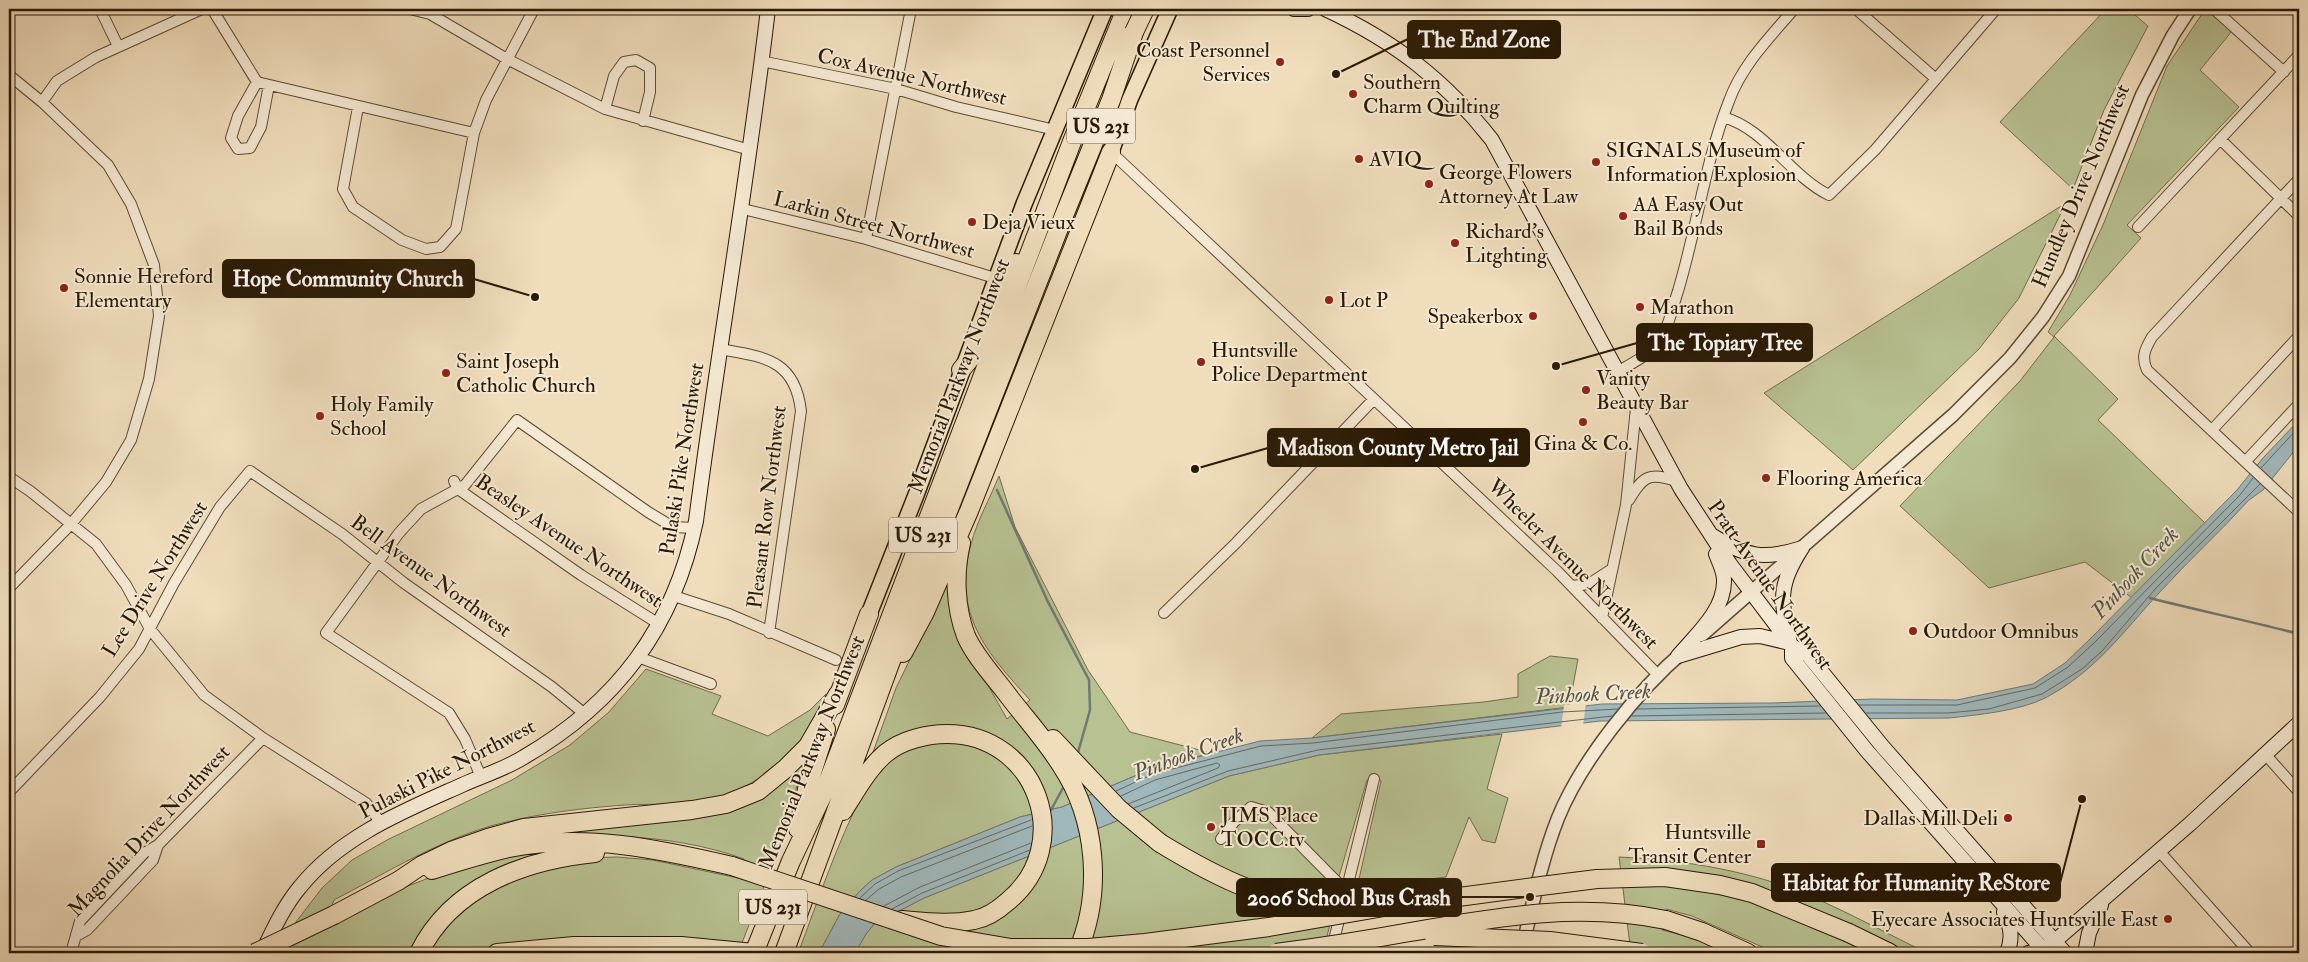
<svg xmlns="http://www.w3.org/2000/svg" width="2308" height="962" font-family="'IM FELL Double Pica',serif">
<rect width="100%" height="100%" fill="#f0ddbc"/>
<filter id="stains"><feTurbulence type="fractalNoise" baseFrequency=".004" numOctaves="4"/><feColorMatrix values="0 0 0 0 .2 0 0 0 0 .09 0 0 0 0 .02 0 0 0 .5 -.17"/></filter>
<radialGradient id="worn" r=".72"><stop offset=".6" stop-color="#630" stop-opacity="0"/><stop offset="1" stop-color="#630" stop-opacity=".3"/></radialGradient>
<!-- green -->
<path fill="#b8c192" stroke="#706d4b" d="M2106,9H2128L2148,26L2104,110L2073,189L2000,122Z
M2202,14H2213L2232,31L2200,70L2239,107L2127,225L2141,238L2054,336L2118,399L2098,420L2205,523L2132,598L2085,562L1989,588L1900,506L2020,381L2054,337L2048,332L2070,295L2103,225L2167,66Z
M2066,203L2019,298L1979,349L1853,470L1764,393Z
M999,476L1015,527L1088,670L1130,732L1211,753L1151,769L1062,807L1020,817L896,867L872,880L859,892L840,914L819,953H798C815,911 857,779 891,757C917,741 950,738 979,732L872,755L896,688L947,584L952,619L962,649L989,687L1007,719L1030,700C986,652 952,614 971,544C977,521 990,498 999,476Z
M1550,656L1578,659L1569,707L1312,738L1341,714L1484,702L1518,697V674Z
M646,669L721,696L712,714L768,736L810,710L826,694C820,707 815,722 807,735C789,761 749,788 719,798C690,807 655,803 625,805C583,808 542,813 502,823C442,838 388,872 334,900L323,929L388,894L494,852L554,849C500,865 463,880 428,925C421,934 413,943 408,953H280L296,922L322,888L352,860L387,840L512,780L570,745L609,712Z
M1502,734L1487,789L1508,798L1495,843L1482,840L1469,817L1446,877L1357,888L1381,781L1375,774L1367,780L1336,887V899L1323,953H855L866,934L874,924L924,898L1229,776L1319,755Z
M797,765L803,766L774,861L738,953H426L444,925L493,885L578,858L617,857L653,860L738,878L744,859C667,831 582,834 502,838L698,815Z
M1619,857C1685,860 1754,871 1815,898C1853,915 1890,935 1927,953H1776L1692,916L1666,909L1662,930L1698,939L1728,953H1596L1630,945Z"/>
<!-- water -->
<path fill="#a0b8bc" stroke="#707872" d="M2299,420V445L2263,490L2249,500C2220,532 2188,561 2159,593C2122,633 2095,672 2045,698C2020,711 1976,715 1949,718L1600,721L1319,755L1229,776L924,898L874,924L866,934L855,953H819L840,914L859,892L872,880L896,867L1020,817L1062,807L1151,769L1260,741L1312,738L1602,704L1773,703L1872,699L1957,700L2033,684L2065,663L2090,639L2236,491L2263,458Z"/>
<!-- pier -->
<path fill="#f0ddbc" d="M1586,703L1583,726L1561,729L1564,705Z"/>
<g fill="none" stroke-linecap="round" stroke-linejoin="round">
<!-- shore -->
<path stroke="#646860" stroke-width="1" d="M2261,468L2299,427
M1859,705H1957L2035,688L2068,667L2094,643L2240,495L2253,478
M1637,709L1820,706
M1866,713H1948L1989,709L2042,694L2082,669L2102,651L2156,588L2260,484
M1632,716L1826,713
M1116,791L1153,774L1261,746L1313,743L1562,712L1618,709
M1121,796L1155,780L1217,763L1220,765L1218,768L1128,804
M1134,808L1228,771L1318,750L1612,716
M860,898L875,884L898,871L1031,820
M866,900L879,889L901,877L1032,826
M884,906L920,887L1031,843
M892,909L922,893L1030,850"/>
<!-- stream -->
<path stroke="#707872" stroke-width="2.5" d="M997,490L1048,602L1089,680L1090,710L1077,756
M2150,598C2200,611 2250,621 2299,634
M1051,810L1064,786"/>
<!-- minor casing -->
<g stroke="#5b4a32" stroke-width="12">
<path id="minor" d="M100,9L118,46
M212,9L257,82L474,133
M410,9L430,14L507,59L605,109L750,150
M1856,9L1936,79
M2214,9L2284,72
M761,61L896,89L956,107L1055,130
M9,75L42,102L108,165L131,204L154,265L159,316L149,379L131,440L106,482L71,524L9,588
M257,82L238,116L231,138L238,149L250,148L261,127L269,85
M42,102L57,81L96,57L202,9
M358,107L343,189L353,207L402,240L426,249L440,247L456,229L474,133L486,100L534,9
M605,109L614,76L624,62L636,60L650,68V92L643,121
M1723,117C1766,129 1789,175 1829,195L1875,150L1996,9
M2220,139L2299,216
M1111,152L1557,571L1658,675
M2299,179L2152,337C2145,349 2141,357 2147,370L2299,512
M743,209L866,239L995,278
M2138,227L2299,55
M866,239L911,9
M720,349C764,357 795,359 801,411L769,633
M1617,372C1631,364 1647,356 1657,344C1669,328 1672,309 1678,291C1697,228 1705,162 1729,101C1742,65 1770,37 1794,9
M2212,430L2299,336
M2246,461L2299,404
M9,477L30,491L96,544L126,585L150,629L204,695L263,738L366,803L381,823
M454,481L458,489L581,575L659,624
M1629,500C1643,476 1649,472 1676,481
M1572,586L1589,584L1612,569
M674,596L729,614L836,660
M1164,613L1236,543L1374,399
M1602,618L1626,505L1636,408
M638,657L711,684
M2265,754L2299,792
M481,777L465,739L449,713L326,633L399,533L421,509L465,485L517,420L648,512L673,527L695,528
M9,792L100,697L139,649L174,583L220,507L250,471L342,534L404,583L552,687L586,715
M1221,839L1234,822L1251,807L1268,812L1345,890
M2159,851L2250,953
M76,936L87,930L153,860L158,845L263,738
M1332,948L1374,779
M71,953L80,921L144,853L158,845"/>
</g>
<!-- tertiary casing -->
<g stroke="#5b4a32" stroke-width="15">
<path id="tertiary" d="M1702,635L1953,415L2010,358L2043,317L2069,276L2142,95L2173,35L2190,9
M1521,953C1532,908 1541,861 1558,818C1581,761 1638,690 1685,650"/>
</g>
<!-- secondary casing -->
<g stroke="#291904" stroke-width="16">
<path id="secondary" d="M1294,9H1308
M1325,9C1394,41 1445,80 1492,140L1681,489L1730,564L1792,646V658L1867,751L2046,953
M1713,536C1745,557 1765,560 1802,548
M1792,646L1808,655L1883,747L2065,953
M1678,656L1741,637L1760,636L1790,643C1781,601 1777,586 1802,548
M1678,656C1696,635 1725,610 1724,580C1724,571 1719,562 1716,554
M2004,912C2011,927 2013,938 2007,953
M2048,947L2191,823L2299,723
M262,953C273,930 284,906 300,887C341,836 404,811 462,785C482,776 505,769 524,757C617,703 674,627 696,521C718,350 748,180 768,9
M2028,953L2044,951
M2085,953L2089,933L2101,905"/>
</g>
<!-- primary casing -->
<g stroke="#291904" stroke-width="18">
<path id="primary" d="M1111,152L1130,99L1170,9
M869,614L916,495L1024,204L1105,9"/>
</g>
<!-- trunk casing -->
<g stroke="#291904" stroke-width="19">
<path id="trunk" d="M1103,9V12"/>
</g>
<!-- motorway casing -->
<g stroke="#291904" stroke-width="20">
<path id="motorway" d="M961,370L974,354L1016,263
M961,543C954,573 955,607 966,636C975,657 997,680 1010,698C1027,720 1046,741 1061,765C1097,819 1103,893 1077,953
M903,653L925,612L969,511L1111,152
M835,705L869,614
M1053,739L1119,809L1160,843
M843,811C856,791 868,768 886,753C902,740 927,734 947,734C1037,734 1077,845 1007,902C998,910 986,918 974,920C951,925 926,922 902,920
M798,829L808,785L826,729
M432,870C457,862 483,854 509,848C584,833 659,849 732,866
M334,915L398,881L422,865L451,851L488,838L524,828L692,810L726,804L758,791L785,769L808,746L838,694
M1666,920L1702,932L1748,953
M1849,933L1890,953
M419,953C452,886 525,860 595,853
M497,953L574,946H681L754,953
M754,953L791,861L824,792L1073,139L1126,9
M784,953L914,598L1063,218L1111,100L1134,32"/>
</g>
<!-- minor -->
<use href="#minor" stroke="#f5e9d3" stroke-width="10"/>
<!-- tertiary -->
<use href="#tertiary" stroke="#f5e9d3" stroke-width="12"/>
<!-- secondary -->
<use href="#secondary" stroke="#f5e9d3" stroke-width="14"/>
<!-- primary -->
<use href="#primary" stroke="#f0ddbc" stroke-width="15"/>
<!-- trunk -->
<use href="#trunk" stroke="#f0ddbc" stroke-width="16"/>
<!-- motorway -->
<use href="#motorway" stroke="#f0ddbc" stroke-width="18"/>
<!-- motorway-bridge casing -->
<g stroke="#291904" stroke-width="20" stroke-linecap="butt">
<path id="motorway-bridge" d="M1134,32L1145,9
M1160,843C1221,880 1270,905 1343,906
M732,866L941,936L1011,948H1088L1145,943L1269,927L1384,907L1541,886L1597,879L1665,877L1720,885L1752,893L1849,933
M1434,936L1550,941L1642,953
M255,953L334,915
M1276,953C1321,947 1366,940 1410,932C1498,917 1578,902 1666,920"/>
</g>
<!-- motorway-bridge -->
<use href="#motorway-bridge" stroke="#f0ddbc" stroke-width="18"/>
</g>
<!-- markers -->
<g fill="#8f2418" stroke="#f5e9d3" stroke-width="2">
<circle cx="1280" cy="62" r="5"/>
<circle cx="1353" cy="94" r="5"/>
<circle cx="1359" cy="159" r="5"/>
<circle cx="1596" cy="162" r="5"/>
<circle cx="1429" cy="184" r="5"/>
<circle cx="1623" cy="216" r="5"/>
<circle cx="972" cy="222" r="5"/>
<circle cx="1455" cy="243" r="5"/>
<circle cx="64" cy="288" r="5"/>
<circle cx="1329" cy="300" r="5"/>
<circle cx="1640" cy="307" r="5"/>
<circle cx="1533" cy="316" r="5"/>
<circle cx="1201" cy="362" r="5"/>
<circle cx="446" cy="373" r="5"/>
<circle cx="1586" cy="390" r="5"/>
<circle cx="320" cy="416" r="5"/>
<circle cx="1583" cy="422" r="5"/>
<circle cx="1766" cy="478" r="5"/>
<circle cx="1913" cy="631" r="5"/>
<circle cx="2008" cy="818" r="5"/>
<circle cx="1211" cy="827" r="5"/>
<rect x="1756" y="839" width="10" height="10" rx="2.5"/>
<circle cx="2168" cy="919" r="5"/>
</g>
<g text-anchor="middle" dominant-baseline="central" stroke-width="4" stroke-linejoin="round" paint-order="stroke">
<!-- shield labels -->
<g fill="#f5e9d3" stroke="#665742" stroke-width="1">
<rect x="1067" y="108.5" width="68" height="35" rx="4"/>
<rect x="889" y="517.5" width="68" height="35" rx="4"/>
<rect x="739" y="889.5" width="68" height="35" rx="4"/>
</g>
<g font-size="20" font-weight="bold" fill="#291904">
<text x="1101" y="126">US 231</text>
<text x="923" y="535">US 231</text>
<text x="773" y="907">US 231</text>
</g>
<!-- poi labels -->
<g font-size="21" fill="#291904" stroke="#f5e9d3" text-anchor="start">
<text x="1270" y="50" text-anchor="end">Coast Personnel<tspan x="1270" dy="24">Services</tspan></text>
<text x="1363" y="82">Southern<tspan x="1363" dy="24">Charm Quilting</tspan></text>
<text x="1606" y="150">SIGNALS Museum of<tspan x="1606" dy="24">Information Explosion</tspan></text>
<text x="1369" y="159">AVIQ</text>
<text x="1439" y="172">George Flowers<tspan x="1439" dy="24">Attorney At Law</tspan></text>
<text x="1633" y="204">AA Easy Out<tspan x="1633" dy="24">Bail Bonds</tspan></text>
<text x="982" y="222">Deja Vieux</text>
<text x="1465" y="231">Richard's<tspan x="1465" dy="24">Litghting</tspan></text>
<text x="74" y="276">Sonnie Hereford<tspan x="74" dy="24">Elementary</tspan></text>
<text x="1339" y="300">Lot P</text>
<text x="1650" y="307">Marathon</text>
<text x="1523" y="316" text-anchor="end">Speakerbox</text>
<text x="1211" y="350">Huntsville<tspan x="1211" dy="24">Police Department</tspan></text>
<text x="456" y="361">Saint Joseph<tspan x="456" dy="24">Catholic Church</tspan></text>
<text x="1596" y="378">Vanity<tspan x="1596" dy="24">Beauty Bar</tspan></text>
<text x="330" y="404">Holy Family<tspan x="330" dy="24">School</tspan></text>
<text x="1583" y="443" text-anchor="middle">Gina &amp; Co.</text>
<text x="1776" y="478">Flooring America</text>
<text x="1923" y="631">Outdoor Omnibus</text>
<text x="1221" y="815">JIMS Place<tspan x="1221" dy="24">TOCC.tv</tspan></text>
<text x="1998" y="818" text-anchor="end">Dallas Mill Deli</text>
<text x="1751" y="832" text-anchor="end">Huntsville<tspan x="1751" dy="24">Transit Center</tspan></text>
<text x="2158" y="919" text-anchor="end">Eyecare Associates Huntsville East</text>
</g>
<!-- street labels -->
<g font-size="21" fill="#291904" stroke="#f5e9d3">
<text transform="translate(912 77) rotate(13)">Cox Avenue Northwest</text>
<text transform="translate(2081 186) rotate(-67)">Hundley Drive Northwest</text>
<text transform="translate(874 225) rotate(15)">Larkin Street Northwest</text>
<text transform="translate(959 376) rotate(-69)">Memorial Parkway Northwest</text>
<text transform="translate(682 459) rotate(-81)">Pulaski Pike Northwest</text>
<text transform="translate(767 507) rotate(-83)">Pleasant Row Northwest</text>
<text transform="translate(569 541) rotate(34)">Beasley Avenue Northwest</text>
<text transform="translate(1573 564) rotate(45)">Wheeler Avenue Northwest</text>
<text transform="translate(431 576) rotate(36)">Bell Avenue Northwest</text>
<text transform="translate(155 579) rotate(-58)">Lee Drive Northwest</text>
<text transform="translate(1770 585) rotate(55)">Pratt Avenue Northwest</text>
<text transform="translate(812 752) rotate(-68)">Memorial Parkway Northwest</text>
<text transform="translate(447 769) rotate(-27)">Pulaski Pike Northwest</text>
<text transform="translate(149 831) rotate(-47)">Magnolia Drive Northwest</text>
</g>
<!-- water labels -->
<g font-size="22" font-style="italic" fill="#535144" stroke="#f5e9d3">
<text transform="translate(2135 573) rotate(-47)">Pinhook Creek</text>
<text transform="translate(1593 694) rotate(-3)">Pinhook Creek</text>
<text transform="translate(1188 754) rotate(-20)">Pinhook Creek</text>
</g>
</g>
<!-- callouts -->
<path fill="none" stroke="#291904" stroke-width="2" d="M1336 74L1408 39M535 297L474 279M1556 366L1637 343M1195 469L1268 448M2082 799L2060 883M1530 897L1461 897"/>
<g fill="#291904" stroke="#f5e9d3" stroke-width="2">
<circle cx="1336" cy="74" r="5"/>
<circle cx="535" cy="297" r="5"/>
<circle cx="1556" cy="366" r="5"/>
<circle cx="1195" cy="469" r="5"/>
<circle cx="2082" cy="799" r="5"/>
<circle cx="1530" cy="897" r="5"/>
</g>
<g fill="#291904" stroke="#291904" stroke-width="2">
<rect x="1408" y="21" width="152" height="37" rx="5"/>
<rect x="223" y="260" width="251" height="37" rx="5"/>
<rect x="1637" y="324" width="175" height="37" rx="5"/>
<rect x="1268" y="429" width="261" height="37" rx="5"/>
<rect x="1772" y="864" width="288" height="37" rx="5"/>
<rect x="1237" y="879" width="224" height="37" rx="5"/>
</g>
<g font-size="22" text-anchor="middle" font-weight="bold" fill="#fff">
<text x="1484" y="47">The End Zone</text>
<text x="348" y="286">Hope Community Church</text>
<text x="1725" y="350">The Topiary Tree</text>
<text x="1398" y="455">Madison County Metro Jail</text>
<text x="1916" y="890">Habitat for Humanity ReStore</text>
<text x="1349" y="905">2006 School Bus Crash</text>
</g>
<!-- margin -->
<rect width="2308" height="962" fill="none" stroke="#f0ddbc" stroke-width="30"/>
<rect x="10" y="10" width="2288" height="942" fill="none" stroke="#291904" stroke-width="2.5"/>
<rect x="15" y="15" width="2278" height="932" fill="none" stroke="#291904"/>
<rect width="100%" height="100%" filter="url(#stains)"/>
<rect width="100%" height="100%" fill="url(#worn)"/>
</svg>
